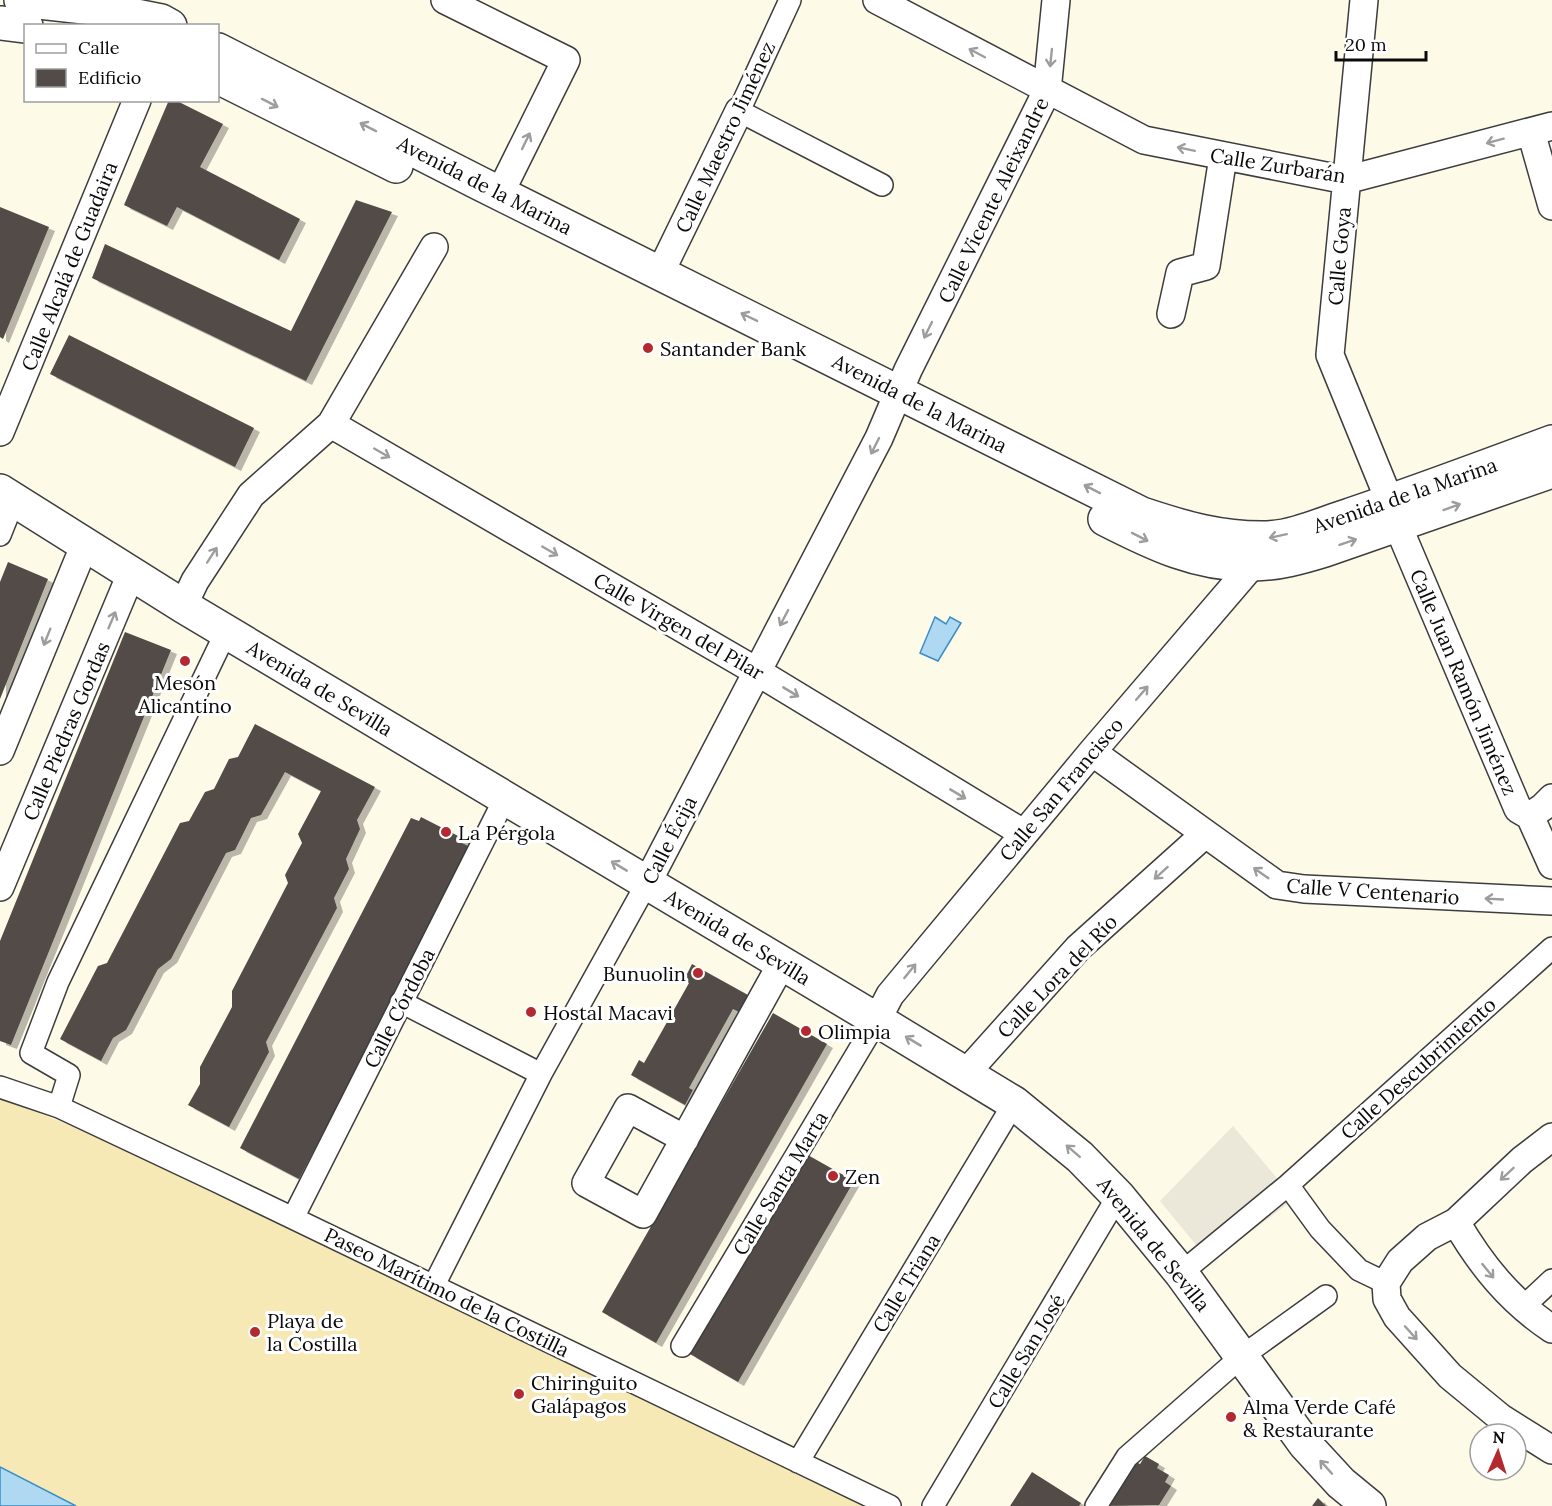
<svg xmlns="http://www.w3.org/2000/svg" width="1552" height="1506" font-family="Lora,serif">
<defs>
<filter id="shadow"><feDropShadow dx="6" dy="4" stdDeviation="0" flood-color="#0004"/></filter>
</defs>
<rect width="100%" height="100%" fill="#fefae8"/>
<!-- sand -->
<path fill="#f7e9b6" d="M0,1097L143,1155L871,1506H76L0,1467Z"/>
<!-- plaza -->
<path fill="#ebe7d9" d="M1233,1126L1276,1177L1293,1200L1210,1262L1160,1201Z"/>
<!-- water -->
<path fill="#afd9f2" stroke="#3a8dc6" stroke-width="1.5" d="M935,617L946,624L950,617L961,623L938,661L920,653Z
M0,1467L76,1506H0Z"/>
<!-- building -->
<path fill="#524b47" filter="url(#shadow)" d="M169,100H175L223,124L200,167L300,219L279,260L177,207L167,226L124,205Z
M356,200L392,212L306,381L92,278L105,244L291,331Z
M0,207L49,227L3,339L0,337Z
M69,335L254,428L235,467L50,374Z
M8,562L48,579L0,699V582Z
M125,632L171,650L11,1045L0,1041V941Z
M255,724L375,787L357,820L360,829L346,859L349,869L334,898L337,908L266,1042L269,1052L229,1127L188,1105L200,1084V1067L232,1007V991L288,883L285,875L302,843L298,834L321,791L285,772L261,815L251,818L235,850L226,853L171,959L158,969L126,1030L113,1038L101,1061L60,1039L98,966L107,963L180,823L189,821L205,792L214,789L229,759L238,757Z
M421,817L464,839L462,843L472,848L299,1179L240,1148L411,818L419,821Z
M692,964L748,995L739,1012L733,1009L689,1088L693,1090L685,1105L631,1075L639,1060L644,1063L689,983L684,980Z
M773,1013L827,1044L656,1343L602,1312Z
M806,1154L854,1181L738,1382L690,1354Z
M1145,1456L1159,1464L1157,1468L1169,1475L1165,1482L1171,1486L1159,1505L1106,1506L1134,1461L1140,1464Z
M1032,1472L1081,1503L1079,1506H1010Z
M1318,1498L1326,1506H1312Z"/>
<g fill="none" stroke-linecap="round" stroke-linejoin="round">
<!-- pedestrian casing -->
<g stroke="#3d3d3d" stroke-width="24">
<path id="pedestrian" d="M790,0L739,111L882,185
M0,535L14,500
M401,1002L541,1074
M0,1087L59,1107L218,1182L890,1506
M59,1107L69,1075L31,1053L58,982L226,632
M1288,1185L1320,1229L1359,1270L1386,1283
M293,1218L505,798
M1181,1273L1288,1185L1552,948
M434,1285L541,1074L647,883
M1523,1307L1552,1280
M682,1346L877,1020
M798,1462L1014,1103
M933,1506L1118,1196
M1096,1506L1127,1457L1241,1357L1326,1296"/>
</g>
<!-- minor casing -->
<g stroke="#3d3d3d" stroke-width="30">
<path id="minor" d="M445,0L566,60L500,193
M877,0L1144,140L1346,180L1552,126
M1364,0L1330,355L1390,502
M1531,132L1552,206
M660,273L739,111
M1171,314L1180,273L1206,266L1223,157
M331,424L756,671L1023,833
M0,432L137,100
M1398,526L1518,809L1530,816L1552,865
M183,606L195,581L251,495L331,424L434,247
M0,751L85,544
M1092,752L1277,885L1304,889L1552,901
M1530,816L1543,807L1552,798
M647,883L879,438L908,370L1047,91L1056,0
M0,887L131,574
M877,1020L890,995L1092,752L1253,564
M966,1073L1078,948L1205,834
M1552,1137L1522,1160L1456,1222L1427,1237L1400,1261L1386,1283L1387,1299L1397,1317L1450,1376L1501,1418L1552,1450
M685,1139L628,1108L586,1183L643,1214L782,963
M1456,1222C1481,1265 1510,1301 1552,1329"/>
</g>
<!-- tertiary casing -->
<g stroke="#3d3d3d" stroke-width="36">
<path id="tertiary" d="M21,0L102,9L161,21L170,26
M0,23L26,26
M218,50L479,183L1142,514C1184,528 1221,539 1267,538C1295,537 1324,523 1350,515C1418,492 1485,467 1552,442
M218,77L396,166
M0,491L183,606L877,1020L1014,1103L1080,1157L1118,1196L1181,1273L1305,1444L1341,1483L1369,1506
M1105,519C1152,543 1199,566 1253,564C1278,564 1302,557 1325,550L1552,471"/>
</g>
<!-- pedestrian -->
<use href="#pedestrian" stroke="#fff" stroke-width="21"/>
<!-- minor -->
<use href="#minor" stroke="#fff" stroke-width="27"/>
<!-- tertiary -->
<use href="#tertiary" stroke="#fff" stroke-width="33"/>
</g>
<!-- one-way arrows -->
<defs><path id="oneway-shaft" d="M-6 0H5M1.5-3L5.5 0L1.5 3" fill="none" stroke-width="1.6" stroke-linecap="round" stroke-linejoin="round" transform="scale(1.5)"/></defs>
<g stroke="#9d9d9d">
<use href="#oneway-shaft" transform="translate(977 53) rotate(-152)"/>
<use href="#oneway-shaft" transform="translate(1051 58) rotate(96)"/>
<use href="#oneway-shaft" transform="translate(270 103) rotate(27)"/>
<use href="#oneway-shaft" transform="translate(368 127) rotate(-153)"/>
<use href="#oneway-shaft" transform="translate(526 141) rotate(-64)"/>
<use href="#oneway-shaft" transform="translate(1495 141) rotate(165)"/>
<use href="#oneway-shaft" transform="translate(1186 149) rotate(-168)"/>
<use href="#oneway-shaft" transform="translate(749 317) rotate(-154)"/>
<use href="#oneway-shaft" transform="translate(928 330) rotate(116)"/>
<use href="#oneway-shaft" transform="translate(875 446) rotate(117)"/>
<use href="#oneway-shaft" transform="translate(382 453) rotate(30)"/>
<use href="#oneway-shaft" transform="translate(1092 489) rotate(-153)"/>
<use href="#oneway-shaft" transform="translate(1452 507) rotate(-20)"/>
<use href="#oneway-shaft" transform="translate(1278 536) rotate(168)"/>
<use href="#oneway-shaft" transform="translate(1140 537) rotate(27)"/>
<use href="#oneway-shaft" transform="translate(1348 542) rotate(-18)"/>
<use href="#oneway-shaft" transform="translate(550 551) rotate(30)"/>
<use href="#oneway-shaft" transform="translate(212 555) rotate(-57)"/>
<use href="#oneway-shaft" transform="translate(784 618) rotate(118)"/>
<use href="#oneway-shaft" transform="translate(112 620) rotate(-67)"/>
<use href="#oneway-shaft" transform="translate(47 637) rotate(112)"/>
<use href="#oneway-shaft" transform="translate(791 692) rotate(31)"/>
<use href="#oneway-shaft" transform="translate(1142 693) rotate(-49)"/>
<use href="#oneway-shaft" transform="translate(958 794) rotate(31)"/>
<use href="#oneway-shaft" transform="translate(619 866) rotate(-149)"/>
<use href="#oneway-shaft" transform="translate(1161 873) rotate(138)"/>
<use href="#oneway-shaft" transform="translate(1261 873) rotate(-145)"/>
<use href="#oneway-shaft" transform="translate(1494 899) rotate(-177)"/>
<use href="#oneway-shaft" transform="translate(910 971) rotate(-51)"/>
<use href="#oneway-shaft" transform="translate(913 1041) rotate(-149)"/>
<use href="#oneway-shaft" transform="translate(1073 1151) rotate(-139)"/>
<use href="#oneway-shaft" transform="translate(1507 1174) rotate(137)"/>
<use href="#oneway-shaft" transform="translate(1488 1271) rotate(51)"/>
<use href="#oneway-shaft" transform="translate(1411 1333) rotate(48)"/>
<use href="#oneway-shaft" transform="translate(1326 1467) rotate(-132)"/>
</g>
<!-- markers -->
<g fill="#b22a2f" stroke="#fff" stroke-width="2">
<circle cx="648" cy="348" r="6"/>
<circle cx="185" cy="661" r="6"/>
<circle cx="446" cy="832" r="6"/>
<circle cx="698" cy="973" r="6"/>
<circle cx="531" cy="1012" r="6"/>
<circle cx="806" cy="1031" r="6"/>
<circle cx="833" cy="1176" r="6"/>
<circle cx="255" cy="1332" r="6"/>
<circle cx="519" cy="1394" r="6"/>
<circle cx="1231" cy="1417" r="6"/>
</g>
<g text-anchor="middle" dominant-baseline="central" stroke-width="6" stroke-linejoin="round" paint-order="stroke">
<!-- street labels -->
<g font-size="20" fill="#0a0a0a" stroke="#fff">
<text transform="translate(725 137) rotate(-65)">Calle Maestro Jiménez</text>
<text transform="translate(1278 165) rotate(9)">Calle Zurbarán</text>
<text transform="translate(485 185) rotate(27)">Avenida de la Marina</text>
<text transform="translate(993 200) rotate(-64)">Calle Vicente Aleixandre</text>
<text transform="translate(1339 256) rotate(-85)">Calle Goya</text>
<text transform="translate(69 266) rotate(-68)">Calle Alcalá de Guadaira</text>
<text transform="translate(920 403) rotate(27)">Avenida de la Marina</text>
<text transform="translate(1405 495) rotate(-19)">Avenida de la Marina</text>
<text transform="translate(679 626) rotate(30)">Calle Virgen del Pilar</text>
<text transform="translate(1464 682) rotate(67)">Calle Juan Ramón Jiménez</text>
<text transform="translate(320 688) rotate(31)">Avenida de Sevilla</text>
<text transform="translate(66 731) rotate(-67)">Calle Piedras Gordas</text>
<text transform="translate(1061 789) rotate(-50)">Calle San Francisco</text>
<text transform="translate(669 840) rotate(-63)">Calle Écija</text>
<text transform="translate(1373 891) rotate(4)">Calle V Centenario</text>
<text transform="translate(738 937) rotate(31)">Avenida de Sevilla</text>
<text transform="translate(1057 976) rotate(-46)">Calle Lora del Río</text>
<text transform="translate(399 1008) rotate(-63)">Calle Córdoba</text>
<text transform="translate(1418 1068) rotate(-42)">Calle Descubrimiento</text>
<text transform="translate(780 1183) rotate(-59)">Calle Santa Marta</text>
<text transform="translate(1154 1244) rotate(51)">Avenida de Sevilla</text>
<text transform="translate(906 1283) rotate(-59)">Calle Triana</text>
<text transform="translate(447 1292) rotate(26)">Paseo Marítimo de la Costilla</text>
<text transform="translate(1026 1351) rotate(-59)">Calle San José</text>
</g>
<!-- poi labels -->
<g font-size="20" fill="#0a0a0a" stroke="#fff" text-anchor="start">
<text x="660" y="348">Santander Bank</text>
<text x="185" y="682" text-anchor="middle">Mesón<tspan x="185" dy="23">Alicantino</tspan></text>
<text x="458" y="832">La Pérgola</text>
<text x="686" y="973" text-anchor="end">Bunuolin</text>
<text x="543" y="1012">Hostal Macavi</text>
<text x="818" y="1031">Olimpia</text>
<text x="845" y="1176">Zen</text>
<text x="267" y="1320">Playa de<tspan x="267" dy="23">la Costilla</tspan></text>
<text x="531" y="1382">Chiringuito<tspan x="531" dy="23">Galápagos</tspan></text>
<text x="1243" y="1406">Alma Verde Café<tspan x="1243" dy="23">&amp; Restaurante</tspan></text>
</g>
</g>
<!-- legend -->
<rect x="24" y="24" width="195" height="78" fill="#ffffff" stroke="#9d9d9d" stroke-width="1.5"/>
<rect x="36" y="44" width="30" height="9" fill="#ffffff" stroke="#9d9d9d" stroke-width="1.5"/>
<text x="78" y="54" font-size="18" fill="#0a0a0a">Calle</text>
<rect x="36" y="69" width="30" height="18" fill="#524b47" stroke="#9d9d9d" stroke-width="1.5"/>
<text x="78" y="84" font-size="18" fill="#0a0a0a">Edificio</text>
<!-- north arrow -->
<g transform="translate(1498 1452) rotate(3)"><circle r="28" fill="#ffffff" stroke="#9d9d9d" stroke-width="1.5"/>
<path d="M0-4.5L10 22L0 15L-10 22Z" fill="#b22a2f"/>
<text y="-9" font-size="16" font-weight="bold" text-anchor="middle" fill="#0a0a0a">N</text>
</g>
<!-- scale -->
<path d="M1336 51v9h90v-9" fill="none" stroke="#0a0a0a" stroke-width="3"/>
<text x="1345" y="51" font-size="18" fill="#0a0a0a" stroke="#ffffff" stroke-width="4.5" paint-order="stroke">20 m</text>
</svg>
